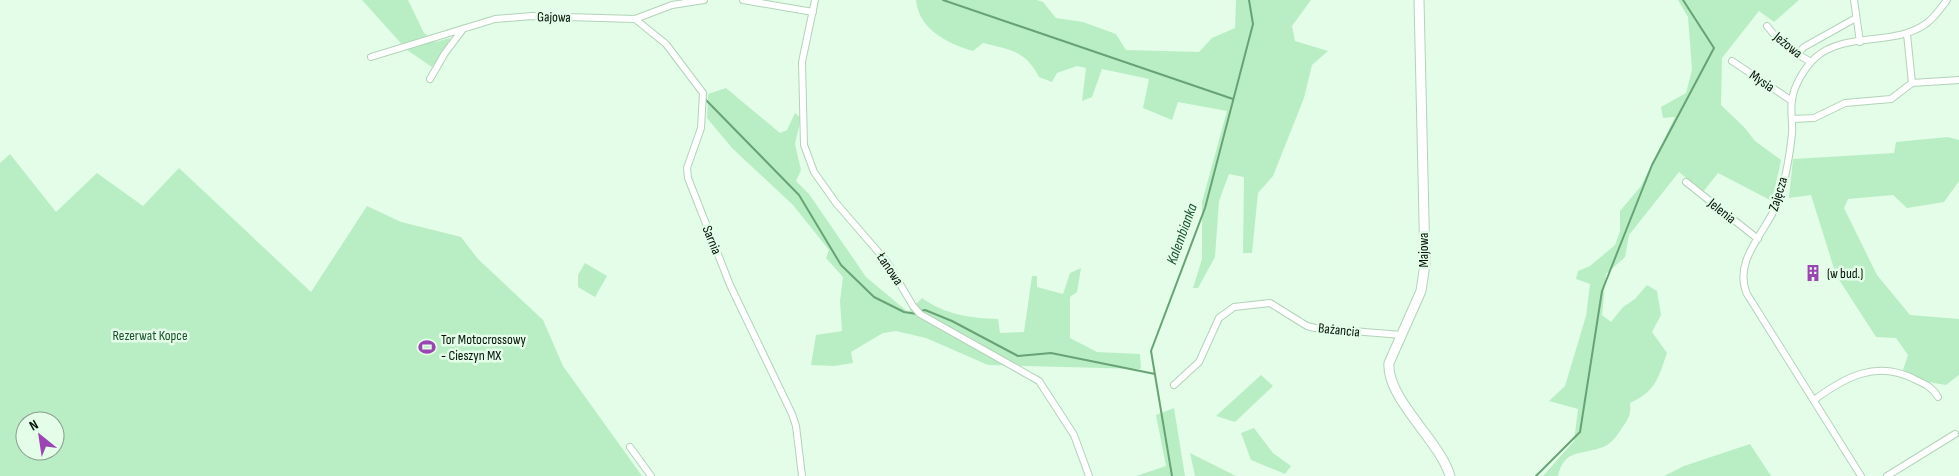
<svg xmlns="http://www.w3.org/2000/svg" width="1959" height="476" font-family="'Sofia Sans Condensed',sans-serif">
<rect width="100%" height="100%" fill="#e3fde8"/>
<!-- green -->
<path fill="#b9eec4" fill-rule="evenodd" d="M362,0H408L424,33L436,42L449,38L452,41L432,67L407,50Z
M916,0H1037L1043,2L1056,18L1083,22L1116,34L1126,50L1199,52L1212,38L1235,28L1236,0H1311L1292,26L1295,41L1328,51L1312,65L1304,98L1273,176L1258,193L1252,253H1243L1244,177L1229,174L1219,201L1215,257L1198,288H1193L1202,259V202L1227,111L1178,102L1172,120L1143,108L1149,79L1102,69L1092,97L1082,101L1086,68L1077,66L1057,73L1052,82L1039,77C1025,50 1011,50 983,43L973,51C947,43 919,30 916,0Z
M1678,0H1799L1774,22L1759,11L1722,58L1721,105L1744,127L1755,141L1781,160L1772,201L1718,173L1703,192L1679,172L1629,235L1625,257L1606,274L1602,315L1611,322L1623,307L1635,299L1647,285L1657,291L1661,315L1652,332L1667,353C1658,379 1656,391 1630,403C1631,415 1629,418 1622,428C1616,437 1611,445 1600,448C1581,455 1564,449 1558,476H1543L1574,441L1578,409L1549,401L1565,386L1586,316L1590,284L1576,279L1578,271L1590,266L1615,245L1620,231V211L1641,186L1675,117L1663,118L1661,107L1686,93L1692,70L1688,17Z
M726,88L780,133L787,130L795,113L801,118L795,144L801,170L796,181L809,194L866,277L908,312L922,298C946,315 970,318 998,319L1000,333L1024,332L1032,276H1037V287L1063,294L1070,273L1081,268L1077,292L1070,297V338L1097,352L1140,354L1141,369L988,365L926,338L896,331L883,333L851,352L853,363L834,366L811,365L816,335L842,331L840,301L843,277L826,258L829,250L793,205L732,148L707,118L708,94Z
M1948,137L1959,140V181L1944,202L1907,208L1893,195L1848,199L1844,208L1877,275L1910,315L1959,319V375L1946,385L1928,382L1903,370L1908,355L1896,338L1876,337L1836,275L1811,195L1789,198L1793,159L1894,153L1896,142Z
M10,154L56,212L97,173L143,206L179,168L311,292L367,206L401,222L461,237L478,259L543,320L563,366L642,476H0V163ZM25,421H55V451H25Z
M585,263L607,276L595,297L578,287V275Z
M1261,375L1273,386L1235,422L1216,416Z
M1174,408L1185,476H1136L1166,466L1156,415Z
M1254,428L1273,453L1291,466L1285,474L1251,460L1241,433Z
M1750,444L1771,476H1664L1684,466Z
M1190,453L1236,476H1195Z"/>
<g fill="none" stroke-linecap="round" stroke-linejoin="round">
<!-- stream -->
<path stroke="#67a374" stroke-width="2" d="M943,0L1233,99
M705,99L799,195L841,265L874,297L904,312L917,314
M921,311L925,310L952,321L1018,356L1051,353L1155,374
M1172,476L1151,351L1205,208L1253,24L1249,0
M1536,476L1580,432L1602,291L1652,165L1714,48L1683,0"/>
<!-- street casing -->
<g stroke="#b3d3b9" stroke-width="8">
<path id="street" d="M743,0L813,12
M815,0L802,62L804,145L814,172L836,203L887,262L913,306L920,314L1039,381L1074,435L1089,476
M1854,0L1860,42
M635,19L666,44L703,93L701,128L687,168L688,178L730,285L792,414L796,426L802,476
M1767,26C1778,41 1794,53 1811,62
M1907,34L1912,83
M1797,54L1804,47L1856,18
M371,57L495,19L532,16L635,19L672,5L704,0
M1732,61L1792,101
M430,79L445,53L463,29
M1793,119L1814,118L1845,103L1891,99L1912,83L1959,80
M1686,182L1758,239
M1174,385L1199,362L1219,318L1234,307L1270,303L1307,326L1315,328L1402,335
M1814,400C1845,377 1876,360 1914,379C1925,384 1932,387 1938,397
M630,447L651,476
M1861,476L1747,294C1731,258 1772,227 1781,194C1786,175 1790,153 1792,134C1793,123 1790,111 1792,100C1794,85 1805,67 1816,57C1847,31 1895,47 1927,23C1935,17 1941,8 1947,0
M1887,476L1955,434"/>
</g>
<!-- secondary casing -->
<g stroke="#b3d3b9" stroke-width="11">
<path id="secondary" d="M1419,0L1425,264L1421,291L1389,363C1386,398 1440,441 1450,476"/>
</g>
<!-- street -->
<use href="#street" stroke="#fff" stroke-width="6"/>
<!-- secondary -->
<use href="#secondary" stroke="#fff" stroke-width="9"/>
</g>
<!-- icons -->
<defs>
<g id="building-bare" transform="scale(1.35)"><path d="M-4-6H4V6H1V3H-1V6H-4ZM-2.5-4.3h1.7v1.8h-1.7ZM.8-4.3h1.7v1.8H.8ZM-2.5-1h1.7V.8h-1.7ZM.8-1h1.7V.8H.8Z" fill="#9b45b3" stroke="#e3fde8" stroke-width="2.5" paint-order="stroke"/></g>
<g id="stadium-bare" transform="scale(1.35)"><path d="M0-5a6.5 5 0 1 0 0 10a6.5 5 0 1 0 0-10ZM-3.5-1.8h7v3.6h-7Z" fill="#9b45b3" stroke="#e3fde8" stroke-width="2.5" paint-order="stroke"/></g>
</defs>
<g fill-rule="evenodd">
<use href="#building-bare" x="1813" y="273"/>
<use href="#stadium-bare" x="427" y="347"/>
</g>
<g text-anchor="middle" dominant-baseline="central" stroke-width="5" stroke-linejoin="round" paint-order="stroke">
<!-- street labels -->
<g font-size="14" fill="#061108" stroke="#e3fde8">
<text transform="translate(554 17) rotate(1)">Gajowa</text>
<text transform="translate(1788 45) rotate(39)">Jeżowa</text>
<text transform="translate(1762 81) rotate(34)">Mysia</text>
<text transform="translate(1778 194) rotate(-73)">Zajęcza</text>
<text transform="translate(1722 211) rotate(39)">Jelenia</text>
<text transform="translate(712 240) rotate(68)">Sarnia</text>
<text transform="translate(1423 250) rotate(-90)">Majowa</text>
<text transform="translate(890 269) rotate(56)">Łanowa</text>
<text transform="translate(1339 330) rotate(6)">Bażancia</text>
</g>
<!-- poi labels -->
<g font-size="14" fill="#061108" stroke="#e3fde8" text-anchor="start">
<text x="1827" y="273">(w bud.)</text>
<text x="441" y="339">Tor Motocrossowy<tspan x="441" dy="16">- Cieszyn MX</tspan></text>
</g>
<!-- park labels -->
<g font-size="14" fill="#19532c" stroke="#e3fde8">
<text x="150" y="335">Rezerwat Kopce</text>
</g>
<!-- water labels -->
<g font-size="15" font-style="italic" fill="#16512a" stroke="#e3fde8">
<text transform="translate(1182 234) rotate(-70)">Kalembianka</text>
</g>
</g>
<!-- north arrow -->
<g transform="translate(40 436) rotate(330)"><circle r="24" fill="#e3fde8" stroke="#8b9f8e"/>
<path d="M0-4L9 19L0 12L-9 19Z" fill="#9b45b3"/>
<text y="-8" font-size="14" font-weight="bold" text-anchor="middle" fill="#061108">N</text>
</g>
</svg>
